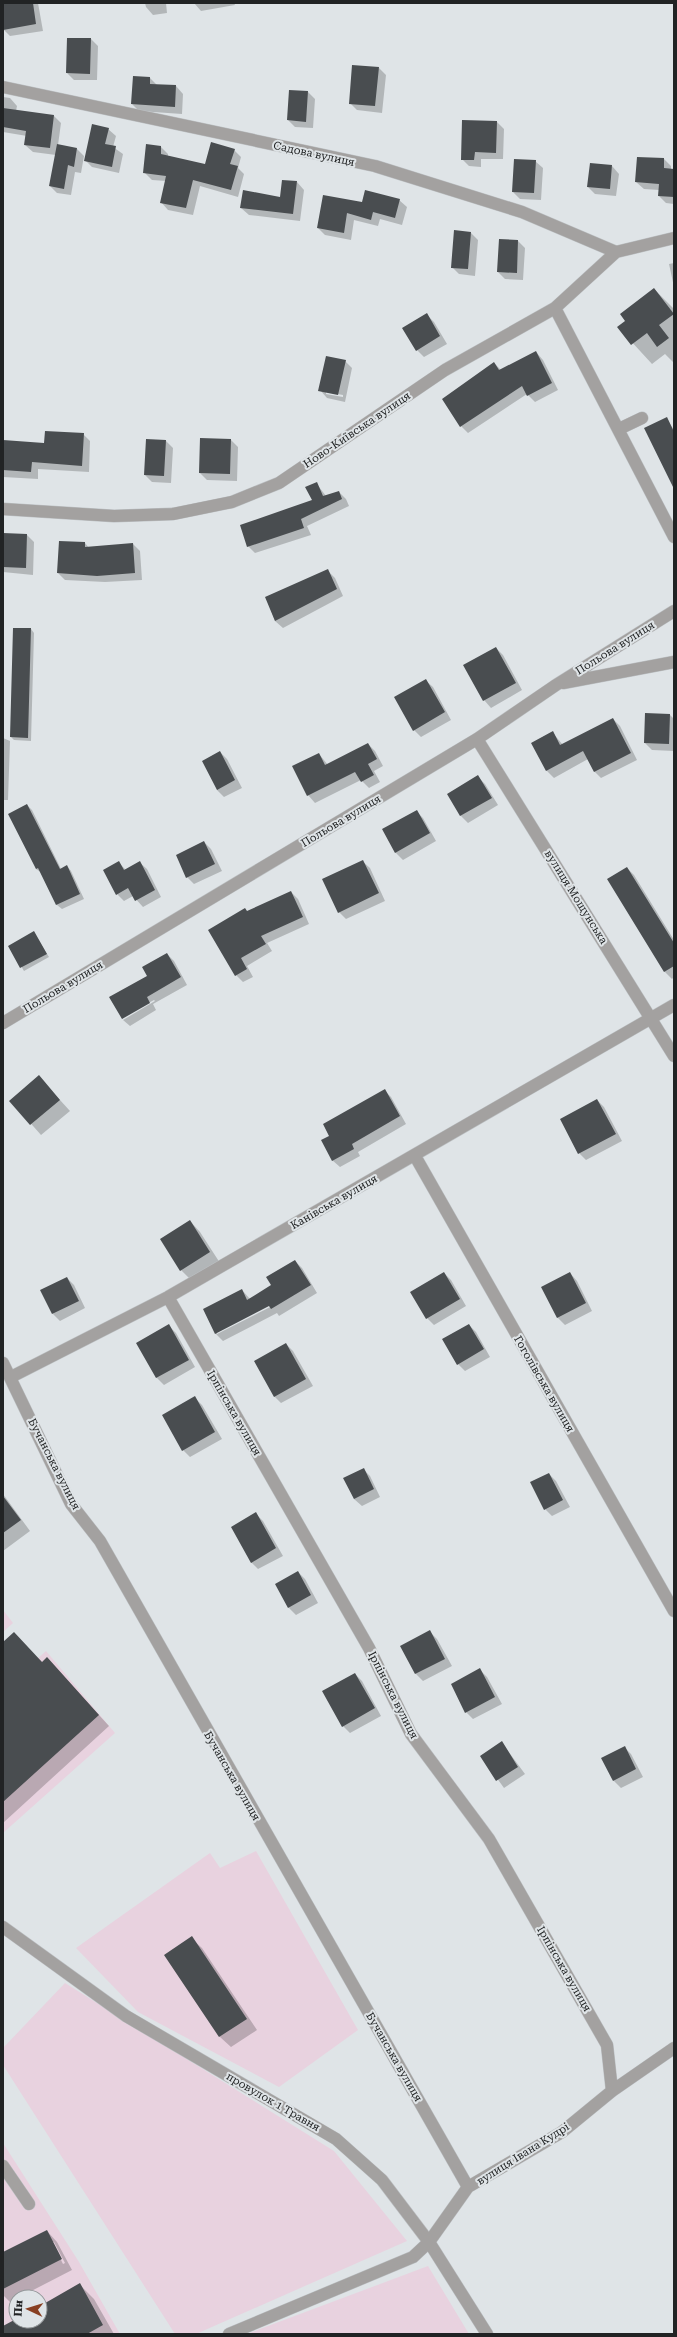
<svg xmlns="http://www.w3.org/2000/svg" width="677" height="2337" font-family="'Roboto Serif',serif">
<rect width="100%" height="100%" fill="#dfe4e7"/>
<!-- industrial -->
<path fill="#e8d2df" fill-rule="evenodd" d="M3,1610L13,1623L3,1632Z
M46,1651L115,1733L3,1833V1690Z
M256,1851L358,2030L279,2087L138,2012L76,1948L210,1853L220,1868Z
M65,1983L334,2151L407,2241L196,2334H175L3,2065V2048Z
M3,2143L79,2262L120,2334H3ZM16,2297H40V2321H16Z
M428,2266L469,2334H247Z"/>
<!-- shadow -->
<path fill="#0003" fill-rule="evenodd" d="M3,3H38L43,31L10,36L3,29Z
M145,3H166L167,13L153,15L146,7Z
M234,3L235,5L201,11L194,3Z
M91,39L98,46L97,80H74L67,73Z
M379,68L386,75L382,113L357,110L350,103Z
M150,78L157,85L176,86L183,94L182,114L139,111L132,104Z
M308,92L315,99L313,128L295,127L288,120Z
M3,97L10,98L17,106L16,111L54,116L61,123L58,145L77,149L84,156L81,173L75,172L71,195L57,193L50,186L56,155L33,152L25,145L27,136L3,132Z
M497,122L504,129L503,159H481V167L469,166L462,159Z
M108,129L116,136L113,147L123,154L119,173L92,167L85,160Z
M161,147L168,154V157L205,165L234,150L241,157L238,168L244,174L238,197L200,186L193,215L168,210L161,202L166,181L152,180L145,173Z
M664,159L671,166V169L674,170V204L666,203L659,196V190L644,189L636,182Z
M535,161L543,168L541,200L520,199L513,192Z
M612,166L619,174L616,196L595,194L588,187Z
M297,182L304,190L300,221L249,215L241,208L281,198Z
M399,200L407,207L402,225L380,219L378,226L354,220L351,240L325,235L318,228L362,204Z
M471,233L478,240L475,276L459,274L452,267Z
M518,241L525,248L523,280L505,279L498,272Z
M674,263V287L669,264Z
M654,289L674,309V363L665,354L652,364L618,327L627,321Z
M427,315L434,322L447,344L424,357L417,350Z
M536,352L543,360L558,390L535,402L527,394L468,433L461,426L494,363L501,370Z
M345,361L352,368L345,402L327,398L320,390ZM326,392L343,395V397L326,394Z
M667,419L674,430V487Z
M83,434L90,441L89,472L38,469V479L3,477V441L45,444Z
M201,439L231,440L238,447L237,481L207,480L200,473Z
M166,441L173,448L171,483L152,482L145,475Z
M316,483L326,496L339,492L346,499L349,506L307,526L311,535L255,553L248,546L313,501Z
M3,534L27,535L34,542L33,575L3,572Z
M85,543L89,548L133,544L140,551L142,580L105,582L65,580L58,573Z
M328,571L335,578L343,596L283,628L275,621L266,597Z
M31,629L34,633L31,741L14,740L11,737Z
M496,648L503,655L522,690L491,708L484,700Z
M425,680L433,687L451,720L421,737L414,730Z
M646,714L670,715L674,719V751L652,750L645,743Z
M613,719L620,726L637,760L601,778L594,771L588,759L554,778L547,771L532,743L552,732L563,745Z
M3,738L10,741L8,800H3Z
M368,744L375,751L383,766L374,771L380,782L369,788L361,780L315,803L308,795L319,754L328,765Z
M220,752L227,759L242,788L224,797L217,790Z
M478,777L485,784L498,805L468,823L461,816L448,794Z
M27,805L32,810L61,869L67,866L71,871L84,899L62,909L57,905L42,873L36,869Z
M416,811L423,818L436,841L403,860L396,853L383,830Z
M204,842L211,849L222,871L194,884L187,877Z
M362,861L370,868L385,901L346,919L339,912Z
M139,862L147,869L161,897L143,907L133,896L124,901L117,894L119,863L126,870Z
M627,868L634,875L674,940V977L672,979L665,972L608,879Z
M291,892L298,899L309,924L267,943L272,951L247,966L253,977L243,982L236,975L247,912Z
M34,933L49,957L24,971L9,946Z
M167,954L174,961L187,985L153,1004L156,1010L130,1026L123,1020L155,1001L154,1000L123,1017V1019L110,998L148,976L144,967Z
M39,1077L70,1111L41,1135L11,1101Z
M384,1090L391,1097L406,1124L358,1152L360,1156L340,1167L332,1160L330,1137Z
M597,1100L604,1107L622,1141L586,1160L579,1153Z
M190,1221L200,1232L220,1263L192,1281L181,1270Z
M295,1261L302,1268L317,1293L279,1316L277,1313L223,1341L216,1334L204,1310L242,1290L250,1299L273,1286ZM273,1303L274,1305L217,1334V1332Z
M444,1273L451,1280L466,1306L434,1325L427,1318Z
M570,1273L577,1281L592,1311L565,1325L558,1318L543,1288Z
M67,1278L74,1285L85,1308L60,1321L53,1314Z
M469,1325L476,1332L490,1357L465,1371L458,1364Z
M169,1326L176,1333L195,1367L164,1385L157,1378L138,1343Z
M286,1344L293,1351L313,1386L281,1403L274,1396Z
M195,1398L202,1405L222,1439L190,1457L183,1450Z
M363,1469L370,1476L380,1497L362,1506L354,1499L345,1479Z
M549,1474L556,1481L570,1507L552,1516L545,1509Z
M3,1494L30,1531L3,1551Z
M256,1514L263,1521L283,1556L258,1569L251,1562Z
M298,1572L305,1579L318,1603L296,1615L289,1608Z
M430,1632L437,1639L452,1666L423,1681L416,1674L402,1646Z
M3,1644L57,1669L109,1726L3,1823Z
M480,1670L487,1677L502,1704L473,1719L466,1712Z
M355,1674L362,1681L381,1716L350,1733L343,1726Z
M502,1743L525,1774L504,1788L481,1756Z
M624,1747L631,1754L643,1777L621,1788L614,1781Z
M191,1938L202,1948L257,2030L231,2047L220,2037L165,1955Z
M47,2231L57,2242L72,2270L10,2302L3,2295V2253ZM52,2242H54L65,2263L63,2264Z
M80,2285L94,2299L114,2334H3V2327L16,2320L40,2321V2307Z"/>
<!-- building -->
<path fill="#494d50" d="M3,3H33L36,24L3,30Z
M67,38H91L90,74L66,73Z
M352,65L379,67L375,106L349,104Z
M133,76L150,77V84L176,85L175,107L131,104Z
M289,90L308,91L306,122L287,120Z
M3,108L54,115L50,148L24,145L26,131L3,127Z
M462,120L497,121L496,153L475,152L474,160H461Z
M92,124L109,128L105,144L116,146L112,167L84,161Z
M211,142L235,149L230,164L238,166L231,190L193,180L186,208L160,203L166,176L143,173L146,144L161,146V154L205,164Z
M57,144L77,148L74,167L68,165L64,189L49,186Z
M637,157L664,158V168L674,169V197L658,196L659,184L635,182Z
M514,159L536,160L534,193L512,192Z
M590,163L612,165L610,189L587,187Z
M282,180L297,181L293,214L240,208L243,190L280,197Z
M365,190L400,199L395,218L373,212L371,220L347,213L344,233L317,228L323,195L362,202Z
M454,230L471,232L468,269L451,268Z
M499,239L518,240L517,273L497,272Z
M654,288L674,314L659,325L669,338L657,347L647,333L631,345L617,327L625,321L620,314Z
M427,313L440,336L416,351L402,328Z
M536,351L552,383L527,396L522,386L460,427L442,399L494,362L499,370Z
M326,356L346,360L338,395L318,391Z
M667,417L674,432V489L644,428Z
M45,431L84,433L82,466L32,462L31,472L3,470V440L44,443Z
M200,438L231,439L230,474L199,473Z
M146,439L166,440L164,476L144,475Z
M317,482L323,496L339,491L342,499L301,519L304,528L247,547L240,525L312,500L305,487Z
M3,533L27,534L26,568L3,567Z
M59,541L85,542V547L133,543L135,573L97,576L57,573Z
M328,569L337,589L275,621L265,597Z
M13,628H31L28,738L10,737Z
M496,647L516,683L483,701L463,665Z
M426,679L445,712L413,731L394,697Z
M645,713L670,714L669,744L644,743Z
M613,718L631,753L594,772L583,751L546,771L531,743L553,731L560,745Z
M368,743L377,759L368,764L374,775L361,782L355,772L307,796L292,766L319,753L325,765Z
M220,751L235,780L217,790L202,761Z
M478,775L492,798L460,816L447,794Z
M27,804L60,869L67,865L80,894L56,905L38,868L36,869L8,814Z
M417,810L430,833L395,853L382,829Z
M204,841L215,864L186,878L176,855Z
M363,860L379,893L338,913L322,879Z
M119,861L124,870L140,861L155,890L135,901L128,888L116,895L103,870Z
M627,867L674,943V966L664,972L607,879Z
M291,891L303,917L261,936L266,944L241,958L247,969L235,976L208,930L245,908L247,911Z
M34,931L47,954L20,968L8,946Z
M167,953L181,977L147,997L150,1003L122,1019L109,997L147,976L142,967Z
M39,1075L60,1100L30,1125L9,1101Z
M385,1089L400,1116L352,1144L354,1149L332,1161L321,1140L329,1136L323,1124Z
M597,1099L616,1134L578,1154L560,1119Z
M190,1220L210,1252L180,1271L160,1239Z
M295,1260L311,1285L271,1309L269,1306L215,1334L203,1309L242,1289L247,1300L271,1285L266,1277Z
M444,1272L460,1299L426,1319L410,1292Z
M570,1272L586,1303L557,1318L541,1287Z
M67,1277L79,1301L52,1314L40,1290Z
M169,1324L189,1360L156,1378L136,1343Z
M469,1324L484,1349L457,1365L442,1339Z
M286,1343L306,1379L274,1397L254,1361Z
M195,1396L215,1432L182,1451L162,1415Z
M364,1468L374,1489L354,1499L343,1478Z
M549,1473L563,1500L544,1510L530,1482Z
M3,1496L21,1520L3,1533Z
M256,1512L276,1548L251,1563L231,1527Z
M298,1571L311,1595L288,1608L275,1584Z
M430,1630L445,1659L415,1674L400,1646Z
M14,1632L42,1662L47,1657L99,1715L3,1802V1642Z
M480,1668L495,1697L465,1713L451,1684Z
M355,1673L375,1708L342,1727L322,1691Z
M502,1741L518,1767L496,1781L480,1756Z
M625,1746L636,1769L613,1781L601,1758Z
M192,1936L247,2019L219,2037L164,1955Z
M47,2230L62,2259L3,2289V2252Z
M80,2283L103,2325L87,2334H3V2326L16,2319V2321H40V2306Z"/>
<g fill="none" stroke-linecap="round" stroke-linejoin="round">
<!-- minor casing -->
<g stroke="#bdc1c4" stroke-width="13">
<path id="minor" d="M3,87L375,166L522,212L616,252
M555,308L674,537
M619,429L642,418
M3,509L114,516L173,514L232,502L279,483L445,370L555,308L616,252L674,238
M563,683L674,662
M477,739L674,1056
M3,1023L477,739L556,685L674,611
M415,1156L674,1611
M168,1297L369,1648L411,1734L489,1839L607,2045L612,2091
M3,1363L71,1504L100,1541L468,2187
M11,1377L168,1297L674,1005
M3,1927L126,2016L336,2139L382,2180L429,2242L487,2334
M3,2166L29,2204
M229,2334L413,2257L429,2242L468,2187L562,2132L612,2091L674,2048"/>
</g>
<!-- minor -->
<use href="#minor" stroke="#a3a1a0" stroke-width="12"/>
</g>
<g text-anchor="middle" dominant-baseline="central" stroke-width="4" stroke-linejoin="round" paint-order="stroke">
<!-- street labels -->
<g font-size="11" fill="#212324" stroke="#dfe4e7">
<text transform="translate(314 154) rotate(12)">Садова вулиця</text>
<text transform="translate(357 430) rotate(-34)">Ново-Київська вулиця</text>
<text transform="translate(615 648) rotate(-32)">Польова вулиця</text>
<text transform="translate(341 821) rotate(-31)">Польова вулиця</text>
<text transform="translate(576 897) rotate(58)">вулиця Мощунська</text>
<text transform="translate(63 987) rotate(-31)">Польова вулиця</text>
<text transform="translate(334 1202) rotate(-30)">Канівська вулиця</text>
<text transform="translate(544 1384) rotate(60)">Гоголівська вулиця</text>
<text transform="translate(234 1413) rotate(60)">Ірпінська вулиця</text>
<text transform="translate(54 1464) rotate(63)">Бучанська вулиця</text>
<text transform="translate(393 1695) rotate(63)">Ірпінська вулиця</text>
<text transform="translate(232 1776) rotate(60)">Бучанська вулиця</text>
<text transform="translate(564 1969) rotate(60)">Ірпінська вулиця</text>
<text transform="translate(394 2057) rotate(60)">Бучанська вулиця</text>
<text transform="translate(273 2102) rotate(30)">провулок 1 Травня</text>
<text transform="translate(523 2154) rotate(-32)">вулиця Івана Кудрі</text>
</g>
</g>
<!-- border -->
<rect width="677" height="2337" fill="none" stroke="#212324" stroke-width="8"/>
<!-- north arrow -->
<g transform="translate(28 2309) rotate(274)"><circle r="19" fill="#dfe4e7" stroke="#939799"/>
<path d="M0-3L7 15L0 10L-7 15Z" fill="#883f22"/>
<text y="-6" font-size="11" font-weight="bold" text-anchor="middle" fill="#212324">Пн</text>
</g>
</svg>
